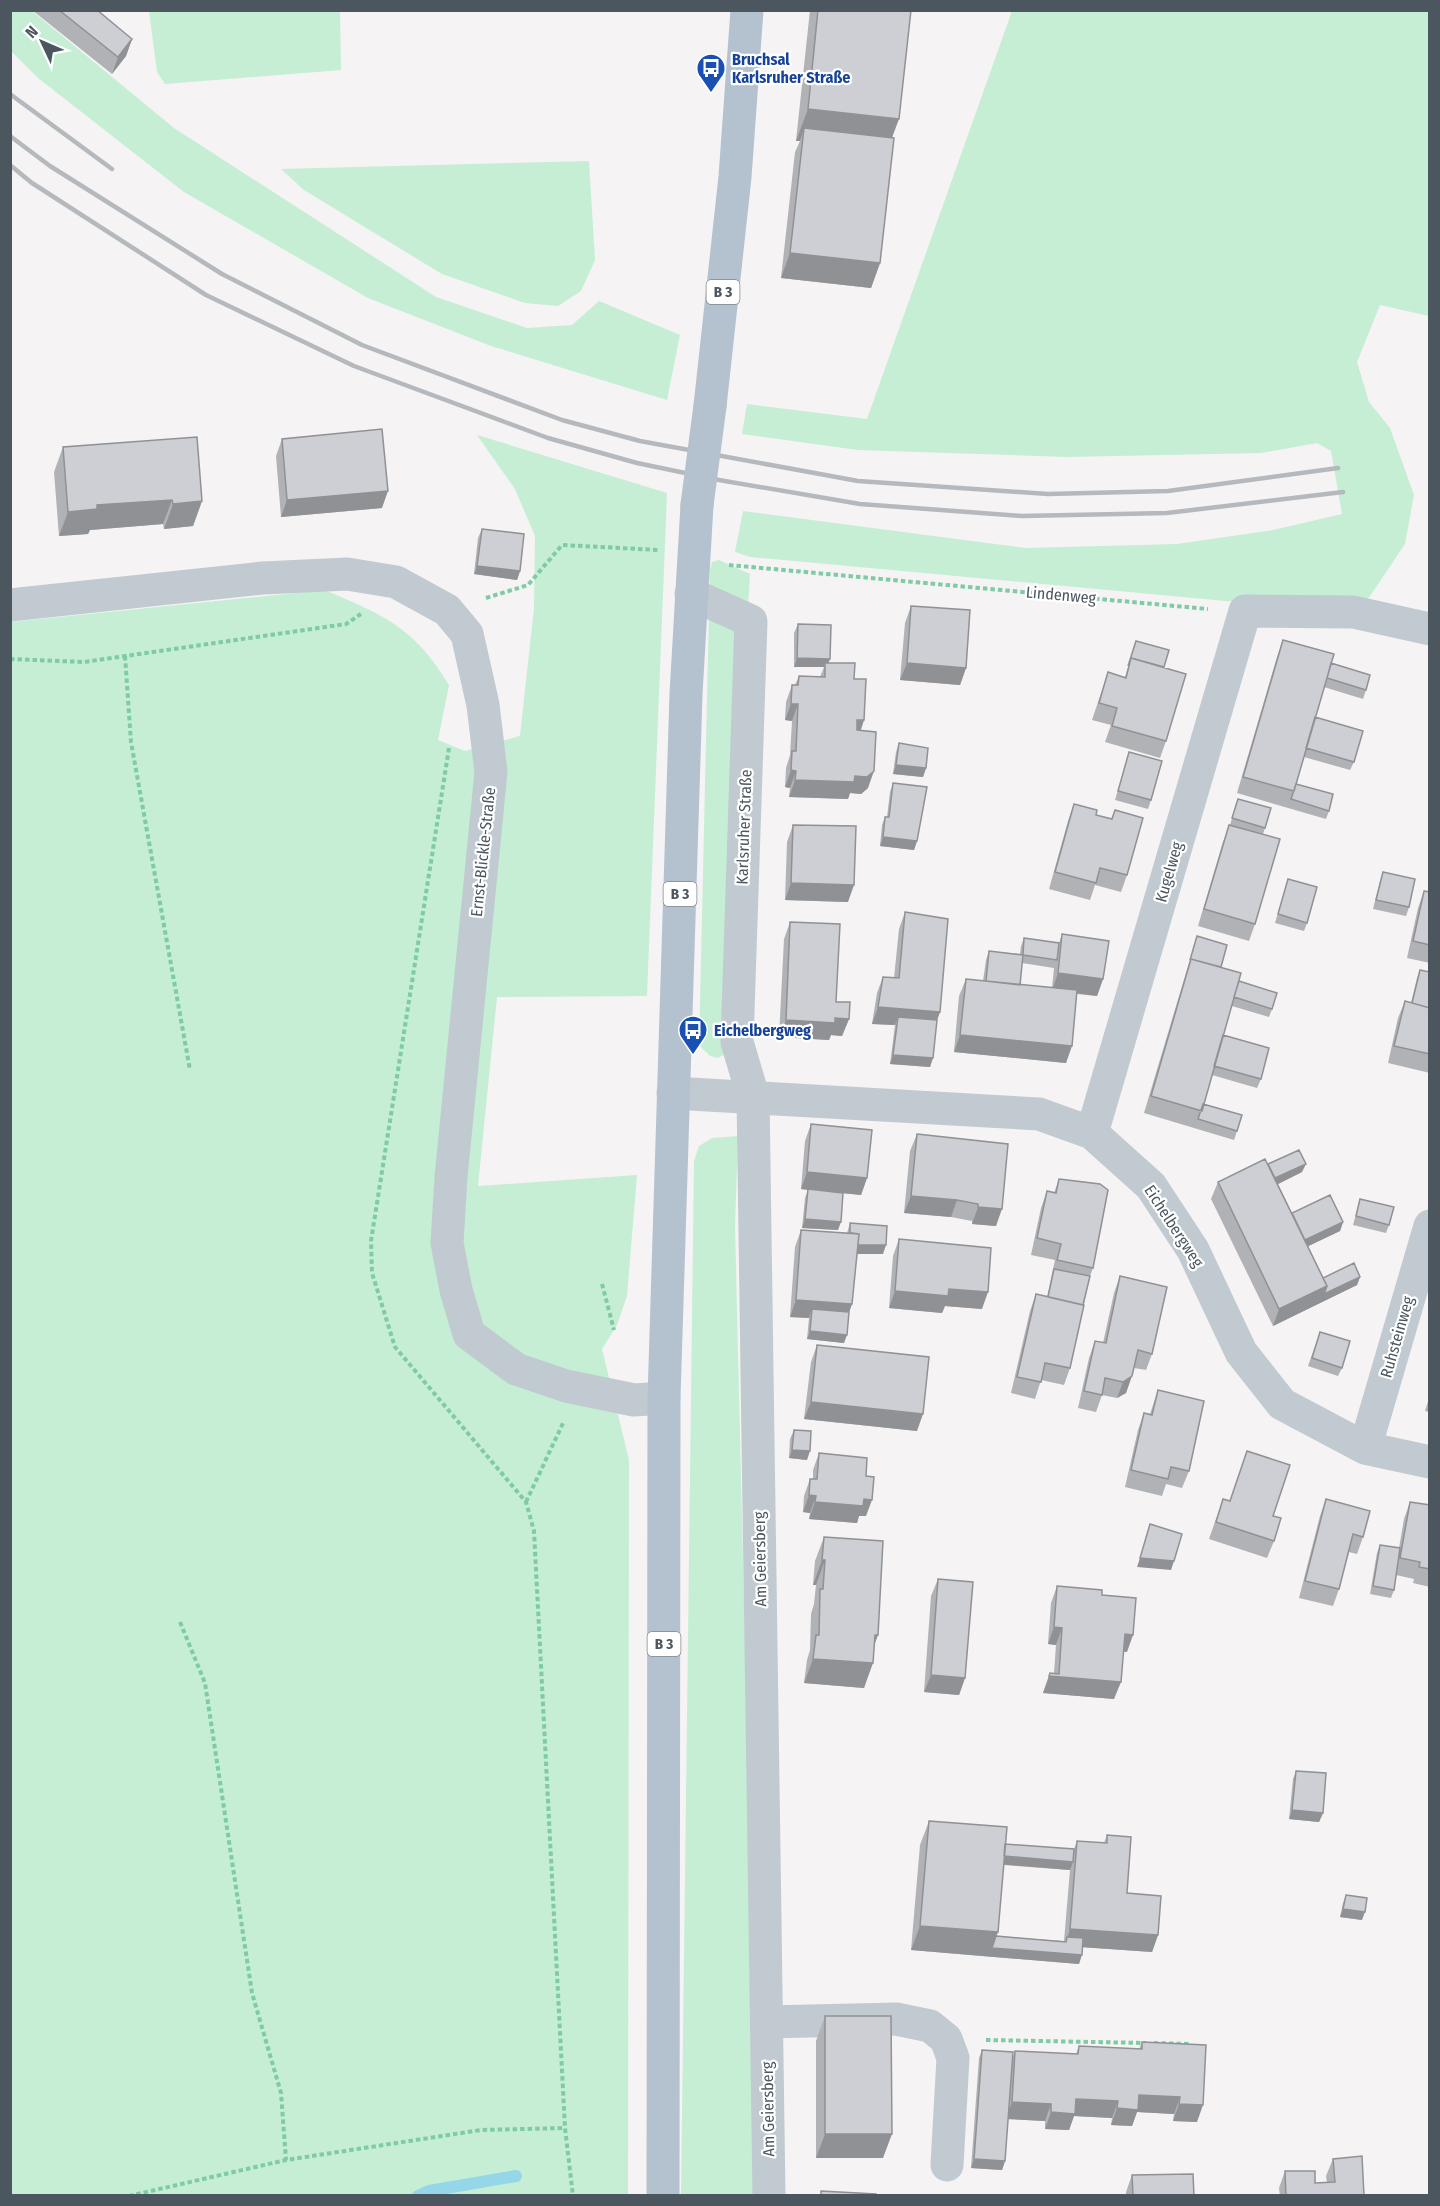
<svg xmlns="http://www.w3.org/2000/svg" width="1440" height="2206" font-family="'Fira Sans Condensed',sans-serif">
<rect width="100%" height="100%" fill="#f5f3f3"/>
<!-- green -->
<path fill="#c5eed5" d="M10,11H32L174,128L436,297L527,328L572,325L599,301L680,335L667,400L491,346L368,298L184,192L38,78L11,51Z
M149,11H340L341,70L165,84L157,72Z
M1012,11H1429V316L1380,305L1357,362L1369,402L1390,428L1414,495L1405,544L1368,599L1247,603L750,557L735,552L743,511L1025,548L1177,544L1273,530L1342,514L1331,451L1317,443L1261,453L1068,457L858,450L742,434L747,404L867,419Z
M589,161L595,260L581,291L558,306L525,303L442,274L304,190L281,169Z
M477,435L667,493L647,996L497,997L478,1186L637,1175L627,1296L617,1325L602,1349L629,1460L628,2195H11L10,622L325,590C385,616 414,627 449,685L438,740L465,751L520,736L534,608L535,536L515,489Z
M719,560L750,574L735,828L728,1052L718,1058L710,1056L699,1045L710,570L712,562Z
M738,1136L735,1225L758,2195L681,2196L694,1161L699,1146L712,1138Z"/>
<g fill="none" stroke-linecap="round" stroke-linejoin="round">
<!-- stream -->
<path stroke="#95d7e9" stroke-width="12" d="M418,2196L429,2191L516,2176"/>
<!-- path -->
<path stroke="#7ecba5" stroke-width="4" stroke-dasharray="4.5 3" stroke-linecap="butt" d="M729,565L1208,609
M486,598L528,585L562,545L659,550
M125,656L131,742L190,1070
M10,659L84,662L346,624L361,614
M449,748L371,1241L372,1273L395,1347L526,1502L534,1531L565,2128L573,2196
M602,1284L614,1330
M526,1502L564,1421
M180,1622L205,1683L252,1993L281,2093L286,2160
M986,2040L1146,2043
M1154,2043L1189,2044
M129,2196L286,2160L481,2130L565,2128"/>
<!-- minor -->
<path stroke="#c1cad0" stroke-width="33" d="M691,594L751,621L737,1042L753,1096L769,2196
M10,605L263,578L347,574L396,582L447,610L467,634L483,705L491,772L451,1177L447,1243L456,1290L469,1334L516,1369L566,1386L634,1400L664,1398
M673,1093L1039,1114L1092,1133L1151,1186L1193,1250L1241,1352L1282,1404L1365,1448L1430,1462
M1092,1133L1245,611L1353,612L1430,629
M1365,1448L1430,1226
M767,2022L896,2019L930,2026L946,2039L953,2058L947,2165"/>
<!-- major -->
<path stroke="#b4c2cf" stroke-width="33" d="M710,406L735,177L747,10
M663,2196L664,1398L686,694L697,505"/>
<!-- rail -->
<path stroke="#b5b8bc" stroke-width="4.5" d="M10,94L112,169
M10,136L50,166L222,274L362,345L562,420L640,441L858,481L1048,494L1168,491L1338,468
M10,165L32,183L206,295L354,366L548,438L637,463L719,480L860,504L1022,516L1167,513L1343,492"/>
<!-- major-bridge -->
<path stroke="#b4c2cf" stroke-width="33" d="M697,505L710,406"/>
</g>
<!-- wall -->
<path fill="#b0b2b6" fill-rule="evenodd" d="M32,10H97L132,39L126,56L112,74Z
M810,10H911L892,138L880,263L871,288L781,278L795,152L800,141H796Z
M282,439L382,508L281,517L276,456Z
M63,447L202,501L193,526L164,529L163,524L90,530L88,534L59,536L54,472Z
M482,529L520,571L517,580L474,574L478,538Z
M911,606L966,668L960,685L900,680L905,623Z
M798,624L829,663L854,679L864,720L861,730L868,788L861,794L850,793L848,799L789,797L790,788L785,787L786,768L790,755L792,721L785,720L786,702L792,685H795L799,676L820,677L824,667H794V633Z
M1283,640L1331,663L1366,690L1363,699L1324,687L1315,717L1354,762L1350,770L1304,757L1296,784L1329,811L1326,819L1237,793L1277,657Z
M1136,641L1164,667L1166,741L1160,758L1105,742L1111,725L1092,720L1108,672L1125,677Z
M899,743L926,768L923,777L893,774L896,752Z
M1129,752L1151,800L1148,809L1115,800Z
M893,783L917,841L914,850L880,846L882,825L885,817H887L890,792Z
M1238,799L1265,828L1263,834L1255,924L1249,941L1198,926L1223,842L1230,825Z
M1074,804L1096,815L1111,819L1115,810L1127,875L1121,892L1095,885L1090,900L1049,889L1068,821Z
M793,825L848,902L785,900L787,842Z
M1383,872L1409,907L1406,916L1373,909L1380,881Z
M1288,879L1307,923L1304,931L1275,923Z
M1424,891L1430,892V963L1407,958L1418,908Z
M905,912L940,1012L937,1020L930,1067L890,1064L895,1025L872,1024L877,993L883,977L894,978L899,929Z
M790,922L836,1002L849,1019L842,1036L831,1035L829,1040L779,1037L784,939Z
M1062,934L1103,979L1097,996L1077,994L1066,1063L954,1052L959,996L966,979L983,981L986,960L989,951L1020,954L1021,946L1024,938L1059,943ZM1022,963L1054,968L1052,988L1020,985Z
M1197,936L1221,967L1272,1009L1269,1017L1232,1006L1223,1035L1261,1079L1257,1088L1212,1075L1203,1104L1237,1131L1234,1140L1144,1113Z
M1420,970L1430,972V1073L1388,1063L1398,1018L1405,1001L1411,1003L1417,978Z
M811,1124L867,1178L861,1195L843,1193L838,1230L802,1228L805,1198L808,1190L801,1189L805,1141Z
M917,1134L1008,1144L996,1226L972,1224V1221L951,1217L904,1213L910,1151Z
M1268,1164L1302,1172L1278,1184L1292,1213L1343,1222L1340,1231L1308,1246L1323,1278L1360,1277L1357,1285L1273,1326L1211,1199L1218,1182Z
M1059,1179L1093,1268L1090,1276L1070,1368L1064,1385L1041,1380L1035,1399L1011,1393L1030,1311L1036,1294L1047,1297L1055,1260L1031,1255L1041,1208L1047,1191L1054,1193Z
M1360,1199L1389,1225L1386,1233L1353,1225Z
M850,1223L883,1254H857L852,1304L849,1312L844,1343L807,1339L809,1318L790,1317L795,1247L801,1230L847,1233Z
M899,1239L982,1309L945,1306L942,1313L889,1308L893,1256Z
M1120,1276L1152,1354L1146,1370L1134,1368L1126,1393L1117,1398L1102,1395L1096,1412L1078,1408L1089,1358L1095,1341L1103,1343L1114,1293Z
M1320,1332L1342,1368L1338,1376L1308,1366Z
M817,1345L917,1431L804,1419L811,1362Z
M1158,1390L1189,1471L1182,1488L1166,1484L1162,1496L1125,1487L1138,1430L1144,1413L1150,1414Z
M1430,1395V1412L1425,1411Z
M794,1430L807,1460L789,1458L790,1439Z
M1247,1451L1274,1541L1267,1558L1209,1539L1223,1499L1230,1501Z
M819,1453L866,1476V1516H859L857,1523L809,1519L810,1513L803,1512L804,1496L810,1479H813V1470Z
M1326,1499L1363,1537L1357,1554L1349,1552L1339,1589L1333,1606L1299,1598L1320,1516Z
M1410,1502L1430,1505V1587L1413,1583L1414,1579L1396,1575L1394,1590L1391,1598L1370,1594L1377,1553L1380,1545L1399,1548L1404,1519Z
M824,1537L874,1647L864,1688L804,1683L807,1660L810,1650L811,1614L814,1604L816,1585H813L815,1561Z
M938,1579L965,1678L959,1695L924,1692L931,1596Z
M1057,1586L1102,1595L1127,1652L1123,1651L1114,1699L1043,1693L1050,1673H1054L1056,1645L1048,1644L1051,1603Z
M1296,1771L1323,1813L1319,1822L1289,1819L1293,1779Z
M929,1821L1005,1844L1074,1849L1077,1841L1104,1843L1107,1835L1127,1893L1158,1935L1152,1952L1082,1947L1079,1964L911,1950L920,1845ZM1004,1865L1070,1870L1064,1941L996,1936Z
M1346,1895L1362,1920L1340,1917L1343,1903Z
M825,2016L883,2158H816V2041Z
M1142,2042L1197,2122L1173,2121L1174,2114L1137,2112L1132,2126L1111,2125L1112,2118L1074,2116L1069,2130L1045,2129V2121L1008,2119L1005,2161L1002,2170L971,2168L979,2058L982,2050L1013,2057L1015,2051L1076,2054L1079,2046L1139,2049Z
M1333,2159L1364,2196H1280L1279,2188L1285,2171L1315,2183H1327L1326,2176Z
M1132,2175L1194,2196H1126V2192Z"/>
<!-- shaded-wall -->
<path fill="#909194" d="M132,39L126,56L112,74L118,57Z
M808,109L899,119L887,151L804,128L800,141H796Z
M790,253L880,263L871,288L781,278Z
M388,491L382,508L281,517L287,500Z
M172,500L163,524L90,530L88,534L59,536L68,512L97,505Z
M202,501L193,526L164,529L173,504Z
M477,566L520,571L517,580L474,574Z
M797,658L830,659L827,667L825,663L824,667H794Z
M907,663L966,668L960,685L900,680Z
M791,704H798L792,721L785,720Z
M857,720H864L858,737H851Z
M896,765L926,768L923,777L893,774Z
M791,770L796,771L790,788L785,787Z
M874,771L868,788L861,794L850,793L848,799L789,797L795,780L855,776Z
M883,837L917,841L914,850L880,846Z
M791,883L854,885L848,902L785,900Z
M1058,973L1103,979L1097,996L1052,990Z
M878,1007L940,1012L934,1028L898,1017L895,1025L872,1024Z
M835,1018L849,1019L842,1036L831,1035L829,1040L779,1037L786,1020Z
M960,1035L1072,1046L1066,1063L954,1052Z
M893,1055L933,1058L930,1067L890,1064Z
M1306,1164L1302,1172L1266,1190L1269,1181Z
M807,1172L867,1178L861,1195L801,1189Z
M911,1196L957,1200L951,1217L904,1213Z
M978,1207L1002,1209L996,1226L972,1224Z
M805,1219L841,1222L838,1230L802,1228Z
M1343,1222L1340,1231L1296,1252L1299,1243Z
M856,1245H886L883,1254H853Z
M1360,1277L1357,1285L1273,1326L1279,1309L1327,1286Z
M949,1289L988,1292L982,1309L945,1306L942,1313L889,1308L895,1291Z
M796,1300L852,1304L846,1321L812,1309L809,1318L790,1317Z
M810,1331L847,1335L844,1343L807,1339Z
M1132,1376L1126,1393L1117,1398L1123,1382Z
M811,1402L923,1414L917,1431L804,1419Z
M792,1450L810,1451L807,1460L789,1458Z
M809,1495L816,1496L810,1513L803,1512Z
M864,1499L872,1500L866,1516H859L857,1523L809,1519L815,1502Z
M1140,1558L1174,1561L1171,1570L1137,1567Z
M822,1560H825L816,1585H813Z
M1054,1627L1062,1628L1056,1645L1048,1644Z
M1125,1634L1133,1635L1127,1652L1119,1651Z
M875,1635H878L869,1660Z
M813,1659L873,1663L864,1688L804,1683Z
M931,1675L965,1678L959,1695L924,1692Z
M1049,1676L1121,1682L1114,1699L1043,1693Z
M1292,1810L1323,1813L1319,1822L1289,1819Z
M1000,1856L1073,1862L1070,1870L997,1864Z
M1343,1909L1365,1912L1362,1920L1340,1917Z
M920,1926L998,1932L992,1948L1082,1955L1079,1964L911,1950Z
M1070,1929L1158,1935L1152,1952L1065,1946Z
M1139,2095L1180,2097L1174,2114L1137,2112L1132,2126L1111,2125L1117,2108Z
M1076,2099L1118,2101L1112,2118L1074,2116L1069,2130L1045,2129L1051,2112Z
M1012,2102L1051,2104L1045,2121L1006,2119Z
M1179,2104L1203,2105L1197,2122L1173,2121Z
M825,2134H892L883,2158H816Z
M974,2159L1005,2161L1002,2170L971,2168Z"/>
<!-- building -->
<path fill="#cdcfd4" stroke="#909194" stroke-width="1.5" d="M59,10H97L132,39L118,57Z
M818,10H911L899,119L808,109Z
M804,128L894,138L880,263L790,253Z
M382,429L388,491L287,500L282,439Z
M197,437L202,501L173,504L172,500L97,505V509L68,512L63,447Z
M482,529L524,534L520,571L477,566Z
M911,606L970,610L966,668L907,663Z
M798,624L831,625L830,659L797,658Z
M1283,640L1334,654L1294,791L1243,777Z
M1136,641L1169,650L1164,667L1131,658L1128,666Z
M1131,658L1186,674L1166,741L1112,726L1117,708L1099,703L1108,672L1126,678Z
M825,663H855L854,679H866L864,720H857V730L876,732L874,771L867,777L855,776L854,782L795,780L796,771L791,770L792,751H796L798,704H791L792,685H798L799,676L825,677Z
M1331,663L1370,675L1366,690L1327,678Z
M1315,717L1363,731L1354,762L1306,748Z
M899,743L928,748L926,768L896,765Z
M1129,752L1162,761L1151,800L1118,791Z
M893,783L927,787L917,841L883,837L885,817H889Z
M1296,784L1333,794L1329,811L1291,799Z
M1238,799L1271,808L1265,828L1232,818Z
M1074,804L1097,810L1096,815L1112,819L1115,810L1143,818L1127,875L1100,868L1096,883L1055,872Z
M793,825L856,826L854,885L791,883Z
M1229,825L1280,839L1255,924L1204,909Z
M1383,872L1415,879L1409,907L1376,900Z
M1288,879L1317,887L1307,923L1278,914Z
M1424,891L1430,892V945L1413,941Z
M905,912L948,919L940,1012L878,1007L883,977L899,978Z
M790,922L840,924L836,1002H850L849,1019L835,1018V1023L786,1020Z
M1062,934L1109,941L1103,979L1058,973Z
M1197,936L1227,945L1221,967L1191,959L1190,960Z
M1024,938L1059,943L1057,960L1023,955Z
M989,951L1023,955L1020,985L986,981Z
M1191,959L1241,973L1202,1111L1151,1096Z
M1420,970L1430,972V1008L1412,1003Z
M966,979L1077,990L1072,1046L960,1035Z
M1239,981L1277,993L1272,1009L1234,997Z
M1405,1001L1430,1008V1054L1394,1046Z
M898,1017L937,1020L933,1058L893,1055Z
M1223,1035L1269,1048L1261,1079L1214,1066Z
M1203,1104L1242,1115L1237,1131L1198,1119Z
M811,1124L872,1130L867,1178L807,1172Z
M917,1134L1008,1144L1002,1209L978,1207V1204L957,1200L911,1196Z
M1299,1150L1306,1164L1275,1178L1268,1164Z
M1265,1159L1327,1286L1279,1309L1218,1182Z
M1059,1179L1100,1184L1108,1190L1093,1268L1057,1260L1061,1244L1037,1238L1047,1191L1056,1193Z
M808,1189L843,1193L841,1222L805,1219Z
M1330,1195L1343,1222L1305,1240L1292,1213Z
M1360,1199L1394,1207L1389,1225L1356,1216Z
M850,1223L887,1226L886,1245H858L859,1234L850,1233Z
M801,1230L859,1234L852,1304L796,1300Z
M899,1239L991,1248L988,1292L949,1289L948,1296L895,1291Z
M1354,1263L1360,1277L1324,1294L1327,1286L1323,1278Z
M1054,1269L1090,1276L1083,1305L1048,1297Z
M1120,1276L1167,1287L1152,1354L1138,1350L1132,1376L1123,1382L1105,1378L1102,1395L1084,1391L1095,1341L1106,1343Z
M1036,1294L1084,1305L1070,1368L1045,1363L1041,1382L1017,1377Z
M812,1309L849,1312L847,1335L810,1331Z
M1320,1332L1350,1341L1342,1368L1312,1358Z
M817,1345L929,1357L923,1414L811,1402Z
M1158,1390L1204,1401L1189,1471L1171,1467L1168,1479L1131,1470L1144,1413L1152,1415Z
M794,1430L811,1431L810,1451L792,1450Z
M1247,1451L1290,1465L1273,1516L1281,1518L1274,1541L1216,1522L1223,1499L1230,1501Z
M819,1453L867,1458L866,1476L874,1477L872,1500L864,1499L863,1506L815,1502L816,1496L809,1495L810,1479H817Z
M1326,1499L1370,1511L1363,1537L1353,1534L1339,1589L1305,1581Z
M1410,1502L1430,1505V1569L1419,1567L1420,1562L1400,1558Z
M1150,1524L1182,1534L1174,1561L1140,1558Z
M824,1537L883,1541L878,1635H875L873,1663L813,1659L816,1635H819L820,1589H823L825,1560H822Z
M1380,1545L1400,1548L1394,1590L1373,1586Z
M938,1579L973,1582L965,1678L931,1675Z
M1057,1586L1102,1590V1595L1136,1598L1133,1635L1125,1634L1121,1682L1049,1676L1050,1673L1059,1674L1062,1628L1054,1627Z
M1296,1771L1326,1773L1323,1813L1292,1810Z
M929,1821L1007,1827L998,1932L920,1926Z
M1107,1835L1131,1837L1127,1893L1161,1896L1158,1935L1070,1929L1077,1841L1107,1843Z
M1005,1844L1074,1849L1073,1862L1004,1856Z
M1346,1895L1367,1898L1365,1912L1343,1909Z
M996,1936L1066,1942L1067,1937L1083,1938L1082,1955L992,1948Z
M825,2016H891L892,2134H825Z
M1142,2042L1206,2045L1203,2105L1179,2104L1180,2097L1139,2095L1138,2110L1117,2108L1118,2101L1076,2099L1075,2114L1051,2112V2104L1012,2102L1015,2051L1078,2054L1079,2046L1142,2049Z
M982,2050L1013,2052L1005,2161L974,2159Z
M1362,2156L1364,2196H1286L1285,2171H1315V2183L1335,2182L1333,2159Z
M1193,2174L1194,2196H1133L1132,2175Z
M821,2191L876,2194V2196H821Z"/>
<!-- icons -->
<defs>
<g id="bus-pin" transform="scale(1.5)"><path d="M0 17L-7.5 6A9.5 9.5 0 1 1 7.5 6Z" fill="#1a4fb4" stroke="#fff"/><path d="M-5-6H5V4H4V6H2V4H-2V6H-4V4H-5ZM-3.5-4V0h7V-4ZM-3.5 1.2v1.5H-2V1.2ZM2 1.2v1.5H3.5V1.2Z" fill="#fff"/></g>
</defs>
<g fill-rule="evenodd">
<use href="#bus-pin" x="711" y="68"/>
<use href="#bus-pin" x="693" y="1030"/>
</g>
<g text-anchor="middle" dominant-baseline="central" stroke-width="4.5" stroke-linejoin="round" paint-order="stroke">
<!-- shield labels -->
<g fill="#fff" stroke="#81898f" stroke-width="1.5">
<rect x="706.5" y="280" width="33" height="24" rx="4.5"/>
<rect x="663.5" y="882" width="33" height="24" rx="4.5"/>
<rect x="647.5" y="1632" width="33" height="24" rx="4.5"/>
</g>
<g font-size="15" font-weight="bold" fill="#4b565f">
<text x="723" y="292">B 3</text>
<text x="680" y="894">B 3</text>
<text x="664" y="1644">B 3</text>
</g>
<!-- transit labels -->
<g font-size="16" font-weight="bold" fill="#164399" stroke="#fff" text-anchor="start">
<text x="732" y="59">Bruchsal<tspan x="732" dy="18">Karlsruher Straße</tspan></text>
<text x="714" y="1030">Eichelbergweg</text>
</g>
<!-- street labels -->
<g font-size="16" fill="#4b565f" stroke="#fff">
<text transform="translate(1061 595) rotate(5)">Lindenweg</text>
<text transform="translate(744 827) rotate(-88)">Karlsruher Straße</text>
<text transform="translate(483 852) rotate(-84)">Ernst-Blickle-Straße</text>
<text transform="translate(1169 872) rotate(-74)">Kugelweg</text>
<text transform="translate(1174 1226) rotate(57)">Eichelbergweg</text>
<text transform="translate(1397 1337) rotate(-74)">Ruhsteinweg</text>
<text transform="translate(760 1559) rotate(-91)">Am Geiersberg</text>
<text transform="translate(768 2109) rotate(-91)">Am Geiersberg</text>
</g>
</g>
<!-- border -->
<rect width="1440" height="2206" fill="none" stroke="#4b565f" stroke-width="24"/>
<!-- north arrow -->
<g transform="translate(42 42) rotate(314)" stroke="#ffffff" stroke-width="4.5" paint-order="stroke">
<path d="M0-4.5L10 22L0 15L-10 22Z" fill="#4b565f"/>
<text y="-9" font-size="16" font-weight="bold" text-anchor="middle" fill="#4b565f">N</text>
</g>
</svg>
